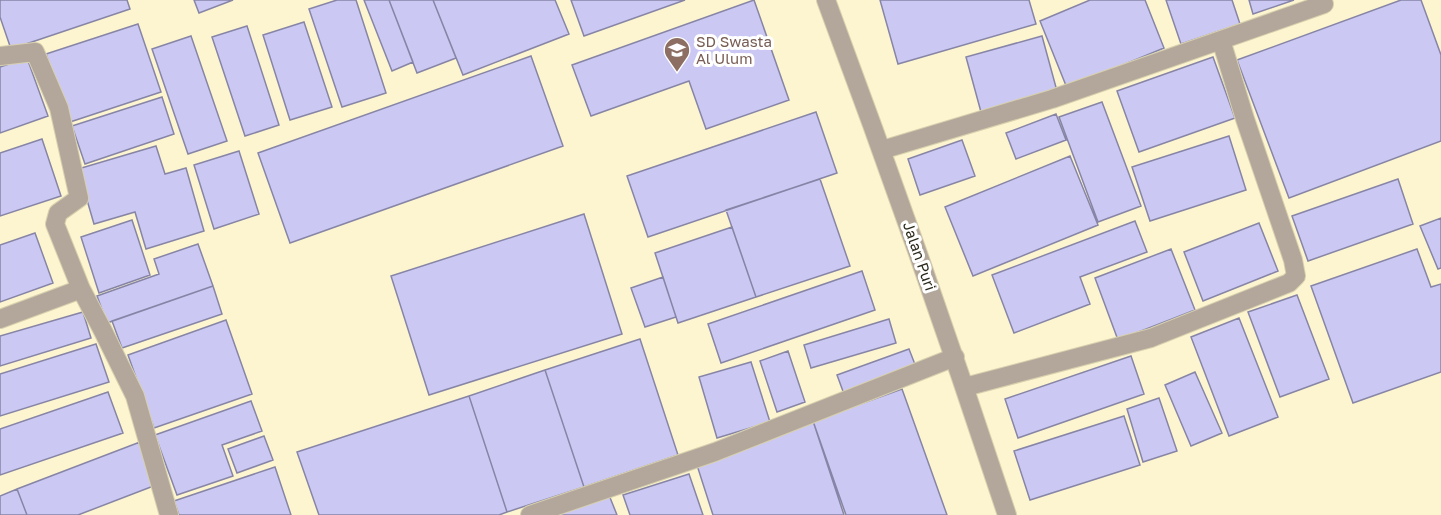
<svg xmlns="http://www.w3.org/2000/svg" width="1441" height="515" font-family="'Golos Text',sans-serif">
<rect width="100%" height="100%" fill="#fdf5cf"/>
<!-- building -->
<path fill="#cbc9f4" stroke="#8785a6" stroke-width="1.5" d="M0,0H127L130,9L11,49L0,17Z
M194,0H233L199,13Z
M337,0H356L386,93L342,107L309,9Z
M364,0H389L413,62L392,71Z
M389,0H433L456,58L417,73Z
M433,0H555L569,34L463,75Z
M571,0H685L584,36Z
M754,0L789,100L706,129L689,81L591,116L572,65Z
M880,0H1029L1036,24L898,64Z
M1090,0H1145L1164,48L1067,88L1040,21Z
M1166,0H1232L1240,24L1181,44Z
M1249,0H1294L1253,14Z
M1401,0H1421L1441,55V141L1289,198L1237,60Z
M304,22L332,107L290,120L263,35Z
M138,24L161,92L70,122L46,54Z
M247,26L279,125L245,136L212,37Z
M191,36L227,141L188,154L152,49Z
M1042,36L1057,91L981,112L966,57Z
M531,56L563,146L290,243L258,153Z
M1213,57L1235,118L1139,152L1117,91Z
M27,58L48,116L0,133V67Z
M162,97L174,134L85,164L72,126Z
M1102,102L1141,206L1098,222L1059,117Z
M816,112L837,173L648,237L627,176Z
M1056,114L1066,140L1016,159L1006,133Z
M1229,136L1246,190L1150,221L1132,167Z
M42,139L61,196L0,216V153Z
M962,140L975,176L920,195L908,159Z
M156,146L165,174L186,168L204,231L146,249L135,212L94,224L78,169Z
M239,151L259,214L214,229L194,165Z
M1070,156L1098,225L973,276L945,207Z
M820,179L850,266L756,297L726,210Z
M1398,179L1413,224L1308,261L1292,216Z
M584,214L622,334L429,395L391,276Z
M1441,218V268L1438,269L1420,226Z
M132,220L150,275L99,293L81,237Z
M1135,221L1147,252L1080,277L1090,304L1014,333L992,275Z
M1259,223L1278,271L1203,301L1184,252Z
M732,227L756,297L678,323L655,253Z
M35,233L53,283L0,302V245Z
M198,244L213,286L107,323L97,296L159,274L154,259Z
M1171,249L1195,310L1118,340L1095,278Z
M1417,249L1431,287L1441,284V372L1353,403L1311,286Z
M862,271L875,310L721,363L708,324Z
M663,277L676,317L645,327L631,288Z
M213,286L222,314L122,348L112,321Z
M1297,295L1329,379L1280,397L1248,312Z
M83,312L91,338L0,366V336Z
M1239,318L1278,417L1229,436L1191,337Z
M889,319L896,343L811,368L804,345Z
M226,320L252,394L154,428L128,355Z
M640,339L678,455L584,487L545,370Z
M96,344L109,382L0,416V374Z
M909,349L916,367L844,394L837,375Z
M788,351L805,402L777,412L760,361Z
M1131,356L1144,394L1018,438L1005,399Z
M751,362L770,422L717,438L699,377Z
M545,370L584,487L507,512L469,396Z
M1195,372L1222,433L1191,446L1165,385Z
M902,389L947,515H846L813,421Z
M108,392L123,433L0,475V429Z
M469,396L507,512L499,515H319L297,452Z
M1159,398L1177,451L1143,462L1127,409Z
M251,401L262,431L222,445L233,476L177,495L155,435Z
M1124,416L1140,465L1030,500L1014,451Z
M813,421L844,515H713L695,459Z
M264,436L273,460L237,473L228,449Z
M140,442L156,485L78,515H27L17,489Z
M275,467L291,515H179L174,501Z
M689,474L703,515H630L623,495Z
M17,489L27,515H0V496Z
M609,495L617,515H554Z"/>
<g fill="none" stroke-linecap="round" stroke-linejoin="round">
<!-- street casing -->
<g stroke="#d7d0ae" stroke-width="20">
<path id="street" d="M826,0C890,171 950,342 1007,515
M0,56L35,52L59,108L79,198L58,213L55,224L81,289L103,331L135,396L169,515
M882,150L1052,99L1324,4L1322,0
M0,319L81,289
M965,387L1151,338L1289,283L1296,276L1293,260L1245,119L1221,40
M530,515L715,452L955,357"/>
</g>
<!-- street -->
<use href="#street" stroke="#b3a79b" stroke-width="18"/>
</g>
<!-- icons -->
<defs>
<g id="school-pin" transform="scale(1.35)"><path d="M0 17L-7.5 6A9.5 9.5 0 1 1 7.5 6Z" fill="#8d6e63" stroke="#fff"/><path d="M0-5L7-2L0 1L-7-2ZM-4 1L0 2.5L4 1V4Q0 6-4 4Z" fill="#fff"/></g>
</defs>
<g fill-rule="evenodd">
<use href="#school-pin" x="677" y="50"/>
</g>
<g text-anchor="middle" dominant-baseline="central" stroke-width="6" stroke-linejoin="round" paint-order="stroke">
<!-- education labels -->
<g font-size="15" fill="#785e54" stroke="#fff" text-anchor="start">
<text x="696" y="41">SD Swasta<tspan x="696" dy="17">Al Ulum</tspan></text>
</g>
<!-- street labels -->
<g font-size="15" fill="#2b281a" stroke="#fff">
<text transform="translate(920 256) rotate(71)">Jalan Puri</text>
</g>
</g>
</svg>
